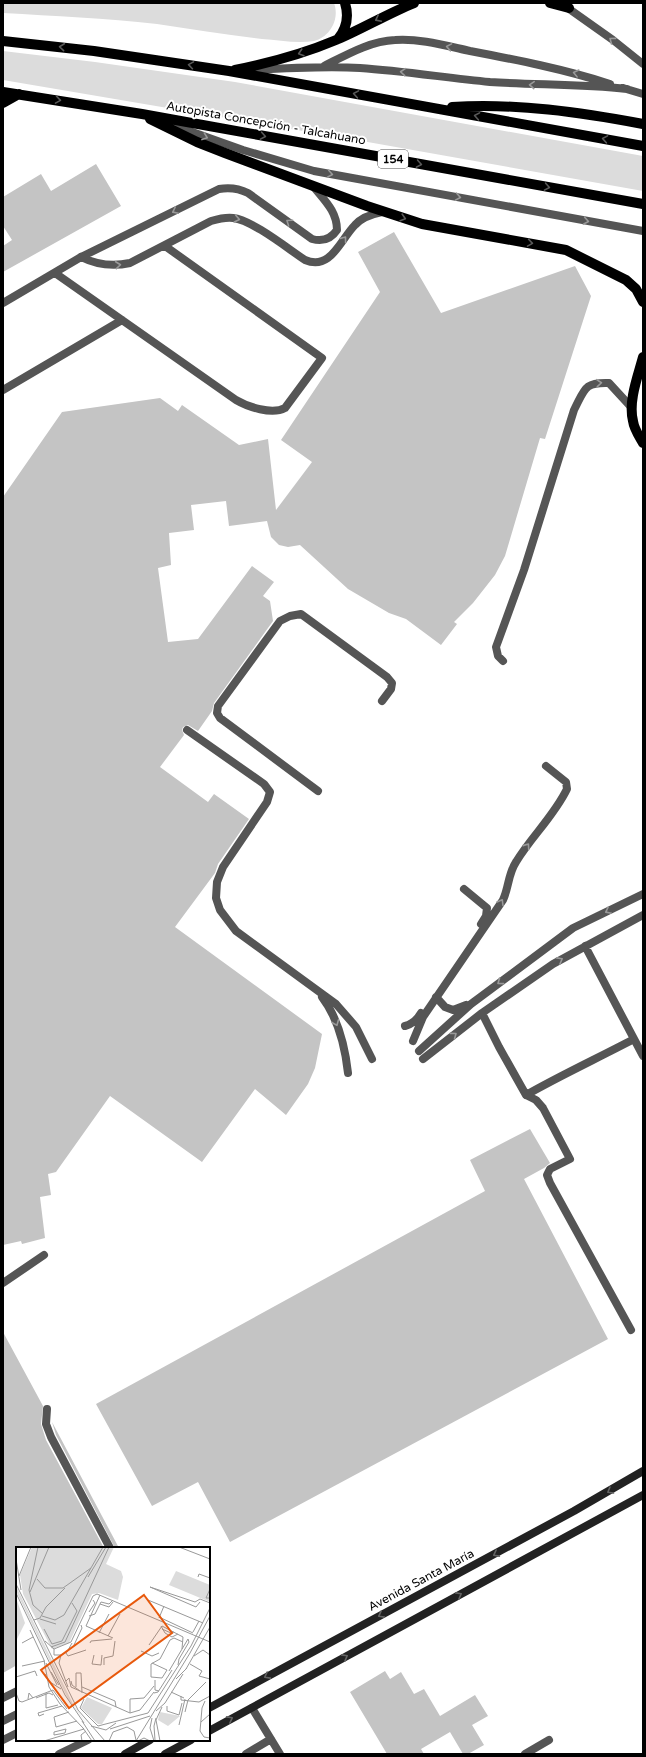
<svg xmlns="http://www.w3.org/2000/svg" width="646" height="1757" font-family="'Varela Round',sans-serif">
<rect width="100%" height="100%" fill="#fff"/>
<!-- green -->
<path fill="#dcdcdc" d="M3,3H334C340,19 330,37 314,41C297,44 279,40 262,39C227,35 192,29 157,24C106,18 54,16 3,13Z
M3,51L95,62L235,82L643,156V191L362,141L3,80Z"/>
<!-- building -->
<path fill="#c4c4c4" d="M96,164L121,206L3,272V246L12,240L3,226V197L41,174L51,191Z
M394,232L441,313L575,266L591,296L545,439L540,438L505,556L495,575L473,603L454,622L457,624L441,645L406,619L389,613L348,589L300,545L288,547L279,545L271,537L267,521L229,526L226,501L191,505L194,530L169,533L171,565L158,568L168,642L198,639L252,566L274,582L263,596L270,601L273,621L214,703L212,711L198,731L188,725L183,727L182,730L184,735L160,767L208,802L214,794L249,819L218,864L215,873L175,927L322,1034L315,1068L308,1084L286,1115L255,1089L202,1162L110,1096L56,1172L48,1174L51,1195L40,1197L45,1238L22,1244L21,1241L3,1245V497L62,412L160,398L178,411L182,405L239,445L268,439L276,510L312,462L281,440L380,292L358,252Z
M530,1129L550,1163L544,1168L524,1179L608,1339L230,1542L198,1482L152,1506L96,1404L485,1191L470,1160Z
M3,1332L43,1406L41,1424L46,1440L104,1548H17V1665L3,1673Z
M52,1422L119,1548H115L56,1435Z
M385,1671L390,1679L401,1672L414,1694L424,1689L440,1716L475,1695L488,1716L472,1725L484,1745L468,1754H463L450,1732L421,1749L424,1754H387L350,1692Z"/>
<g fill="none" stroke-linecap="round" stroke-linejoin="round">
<!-- service -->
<path stroke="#555" stroke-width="8" d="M324,66C346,55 370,41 395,40C419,38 447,46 470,51C517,60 564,69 610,84
M251,70C288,68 324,66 360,68C404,71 447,78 490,82C536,85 582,84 627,89
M623,88L643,94
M167,123L243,150L314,171L643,231
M81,257C97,265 112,267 130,263L211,221C218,219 225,217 233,218C252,220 287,248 305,260C331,271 340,240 355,225C362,217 372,214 382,212
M55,273L236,400C248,407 272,415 285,408L322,358L165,246
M3,303L81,257L219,189C230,187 238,188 248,193L312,239C323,242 331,239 337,230C337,211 324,200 313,186
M3,390L122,320
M503,661L498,656L496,647L524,570L574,410C585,389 584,382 609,383L632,408
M187,730L264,784L270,792L267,802L223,867L217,882L216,898L220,910L236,931L336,1004L356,1027L372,1059
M318,791L220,718L217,713L218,706L280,621L290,616L301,614L387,677L392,683L391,689L382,701
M464,889L487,908L486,916L481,924
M585,946L643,1056
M322,997C338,1018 345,1046 348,1073
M436,997L445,1007L453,1010L466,1005
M482,1013L499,1047L526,1095L536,1100L543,1108L570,1159L550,1169L547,1175L550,1183L631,1330
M405,1026C413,1024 417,1020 421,1013
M413,1041L423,1017L503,900C509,887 508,874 516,862C531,837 554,816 567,789L566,782L546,766
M419,1051L471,1004L573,928L643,894
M423,1059L482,1013L553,964L643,915
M526,1095C561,1075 598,1058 634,1039
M3,1283L44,1255
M47,1409L46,1424L51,1437L110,1548
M3,1698L17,1691
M252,1708L280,1754
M3,1721L17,1714
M3,1740L17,1733
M59,1754L88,1740
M246,1754L271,1739
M525,1754L549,1740"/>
<!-- tertiary -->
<path stroke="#555" stroke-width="8" d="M565,6L613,40L643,64"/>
<!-- secondary -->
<path stroke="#222" stroke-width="8" d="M209,1708L574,1511L643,1471
M209,1731L643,1495
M125,1754L150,1740
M165,1754L191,1740"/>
<!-- primary -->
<path stroke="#000" stroke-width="10" d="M550,3L569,8
M338,39C347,28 349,16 345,3
M3,41L94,51L229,71L643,146
M235,70C269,63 303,54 336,40C362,29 387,14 414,3
M3,92L142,114L643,204
M3,103L19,94
M452,107C517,103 580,112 643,124
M150,119L197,142L225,153L367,206L422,224L566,250L626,280L636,289L643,302
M643,357C638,376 628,401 633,421C634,429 639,436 643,443"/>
</g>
<!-- one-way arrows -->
<defs><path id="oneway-chevron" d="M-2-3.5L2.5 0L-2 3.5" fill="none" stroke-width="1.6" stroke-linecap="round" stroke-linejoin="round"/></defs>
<g stroke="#595959">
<use href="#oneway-chevron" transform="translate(378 19) rotate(153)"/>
<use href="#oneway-chevron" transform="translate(62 47) rotate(-174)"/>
<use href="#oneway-chevron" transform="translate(301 53) rotate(162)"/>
<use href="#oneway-chevron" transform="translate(191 65) rotate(-171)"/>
<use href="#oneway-chevron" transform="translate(356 94) rotate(-170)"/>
<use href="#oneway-chevron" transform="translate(58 100) rotate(9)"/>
<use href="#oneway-chevron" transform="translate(477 116) rotate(-170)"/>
<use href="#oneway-chevron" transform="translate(263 136) rotate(10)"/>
<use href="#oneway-chevron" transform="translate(605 139) rotate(-170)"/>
<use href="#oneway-chevron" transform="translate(419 164) rotate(10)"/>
<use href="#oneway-chevron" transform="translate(547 187) rotate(10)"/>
<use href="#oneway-chevron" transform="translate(403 218) rotate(17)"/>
<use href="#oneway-chevron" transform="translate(530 243) rotate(9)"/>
</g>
<g stroke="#999">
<use href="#oneway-chevron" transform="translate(612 40) rotate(-143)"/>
<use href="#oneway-chevron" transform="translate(449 47) rotate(-170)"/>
<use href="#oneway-chevron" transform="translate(403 72) rotate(-175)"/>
<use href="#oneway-chevron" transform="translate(576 73) rotate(-166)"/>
<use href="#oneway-chevron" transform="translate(532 85) rotate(-177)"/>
<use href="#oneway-chevron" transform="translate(205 137) rotate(20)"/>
<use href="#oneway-chevron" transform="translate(330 174) rotate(10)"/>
<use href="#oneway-chevron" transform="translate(458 197) rotate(10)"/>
<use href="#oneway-chevron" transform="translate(175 211) rotate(154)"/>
<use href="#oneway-chevron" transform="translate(237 219) rotate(12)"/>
<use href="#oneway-chevron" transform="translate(586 221) rotate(10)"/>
<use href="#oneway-chevron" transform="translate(289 222) rotate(-145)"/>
<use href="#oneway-chevron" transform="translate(344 239) rotate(-53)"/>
<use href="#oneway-chevron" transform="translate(118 265) rotate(-6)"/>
<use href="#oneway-chevron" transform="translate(599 383) rotate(-5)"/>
<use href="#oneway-chevron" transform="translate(527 846) rotate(-55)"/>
<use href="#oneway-chevron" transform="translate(501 902) rotate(-59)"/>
<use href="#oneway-chevron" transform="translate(608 911) rotate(153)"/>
<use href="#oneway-chevron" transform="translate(560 960) rotate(-29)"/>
<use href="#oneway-chevron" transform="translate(500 982) rotate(144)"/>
<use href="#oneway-chevron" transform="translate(336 1023) rotate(68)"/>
<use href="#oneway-chevron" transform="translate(454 1035) rotate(-37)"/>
</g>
<g stroke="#646464">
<use href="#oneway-chevron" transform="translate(610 1491) rotate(150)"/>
<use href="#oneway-chevron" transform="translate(496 1554) rotate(152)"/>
<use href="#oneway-chevron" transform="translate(459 1595) rotate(-29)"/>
<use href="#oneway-chevron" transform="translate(381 1615) rotate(152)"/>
<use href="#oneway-chevron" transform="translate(345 1657) rotate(-29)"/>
<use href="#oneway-chevron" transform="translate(267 1676) rotate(152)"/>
<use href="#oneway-chevron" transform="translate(230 1719) rotate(-28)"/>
</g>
<g text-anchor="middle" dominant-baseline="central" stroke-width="4" stroke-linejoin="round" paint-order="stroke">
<!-- shield labels -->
<rect fill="#fff" stroke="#4c4c4c" stroke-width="1" x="378" y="150" width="30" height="18" rx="3"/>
<g font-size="11" font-weight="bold" fill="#000">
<text x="393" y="159">154</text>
</g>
<!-- street labels -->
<g font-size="12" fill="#000" stroke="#fff">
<text transform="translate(266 123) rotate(10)">Autopista Concepción - Talcahuano</text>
<text transform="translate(421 1580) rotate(-28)">Avenida Santa María</text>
</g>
</g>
<!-- overview -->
<g transform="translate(16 1547)">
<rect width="194" height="194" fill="#fff"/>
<path d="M16,0H98L90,17L105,24L107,30L102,53L83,46L76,47L53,96L36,102L7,47L4,28ZM160,24L194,38V55L153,38ZM0,39L58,159L77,185L52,152L0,44ZM0,51L9,76L0,94ZM71,150L96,161L86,177H82L65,161ZM144,165L164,169L152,179L142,173Z" fill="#dcdcdc"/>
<path fill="none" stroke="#999" stroke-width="1" d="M22,0L13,43L17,58L27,67M163,0L194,12M0,12L5,43M3,29L15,0M72,30L90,0M182,30L183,27L194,31M21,32L29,41H47L75,21M0,37L62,163L89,194M194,42L190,51H194M14,45L33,0M0,46L49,148L68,176M84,48L70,79L97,91M132,53L187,76M184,55L180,60L134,40L179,55L184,52L194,56M84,57L93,60L97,55M73,65L79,56L77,53M26,69L39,73L48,68L87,0M73,69L79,67L85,55L93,57L97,53M143,70L177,86M143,71L148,59M24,72L40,77M18,73L24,71L30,60L49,41M145,79L149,86L156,90L162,87M28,82L36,97L46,94L61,64L56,56M146,82L155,86L158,85M14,83L28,113L33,140L44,157L68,182M177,85L183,74M83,86L93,67M92,89L104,67M29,94L38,102M6,96L17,90M74,96L75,94L96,92M58,98L66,81L65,78M133,98L146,79L167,90L166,102M35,100L49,95L93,0M38,102L55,95L77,49L81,47L194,95M38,102V108H45L51,105L56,96M125,104L136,109L143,106M50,106L52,109L70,103M45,108L43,116L52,140M78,108L76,117L85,118L86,108M178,109L187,103L194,108M30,116L41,138M136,116L151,123M174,117L186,124L183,129L194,132M88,118V111L97,109L99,94M6,119L29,114M170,122L194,80M151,123L146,131L135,130V117L144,112L154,93L158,91L167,95M153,124L172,92L173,95L163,112L162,118M35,125L43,138M29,127L34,135L45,142M0,130L19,124L21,129M160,132L171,121M139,133V143L143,144M50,134L53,131L55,140L114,166L124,163L138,145M55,134L56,138L64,144M60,140V126H65L66,146M66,140L99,154L100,160M155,145L168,151M0,146L3,154L6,155L37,143L51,162M30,146V161L42,158M138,146L142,145L156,123M165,149V153L183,155L194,149M20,151L33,146L37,148M12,152L13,146L17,151M68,152L64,161L82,179L132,166L175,99L194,61M189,154L186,161L184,184L188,190L194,191M149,156L167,127M151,159V164L163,168L166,156M140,164L149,156M53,165L38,170L40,180L61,174M169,165L172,153L190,135M114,166V152L128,151L138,139M28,167L23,169L22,166L46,159M136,171L134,181L138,194M66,174L79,194M185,175L194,167M163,178L169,152M75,179L90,183L100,176M67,181L76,194M50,182L49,186L38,188V185ZM94,182L134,169M139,193L138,179L140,171M28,194L68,182M66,194L65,188L70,184M93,194L97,185L111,180L118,184L120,193M120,194L174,106L194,69M122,194L128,191L134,194M144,194L140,173L146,160"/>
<path fill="#e8590c" fill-opacity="0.15" stroke="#e8590c" stroke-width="2" d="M128,48L156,86L53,161L25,123Z"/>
<rect width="194" height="194" fill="none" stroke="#000" stroke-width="2"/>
</g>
<!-- border -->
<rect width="646" height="1757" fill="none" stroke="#000000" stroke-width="8"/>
</svg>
